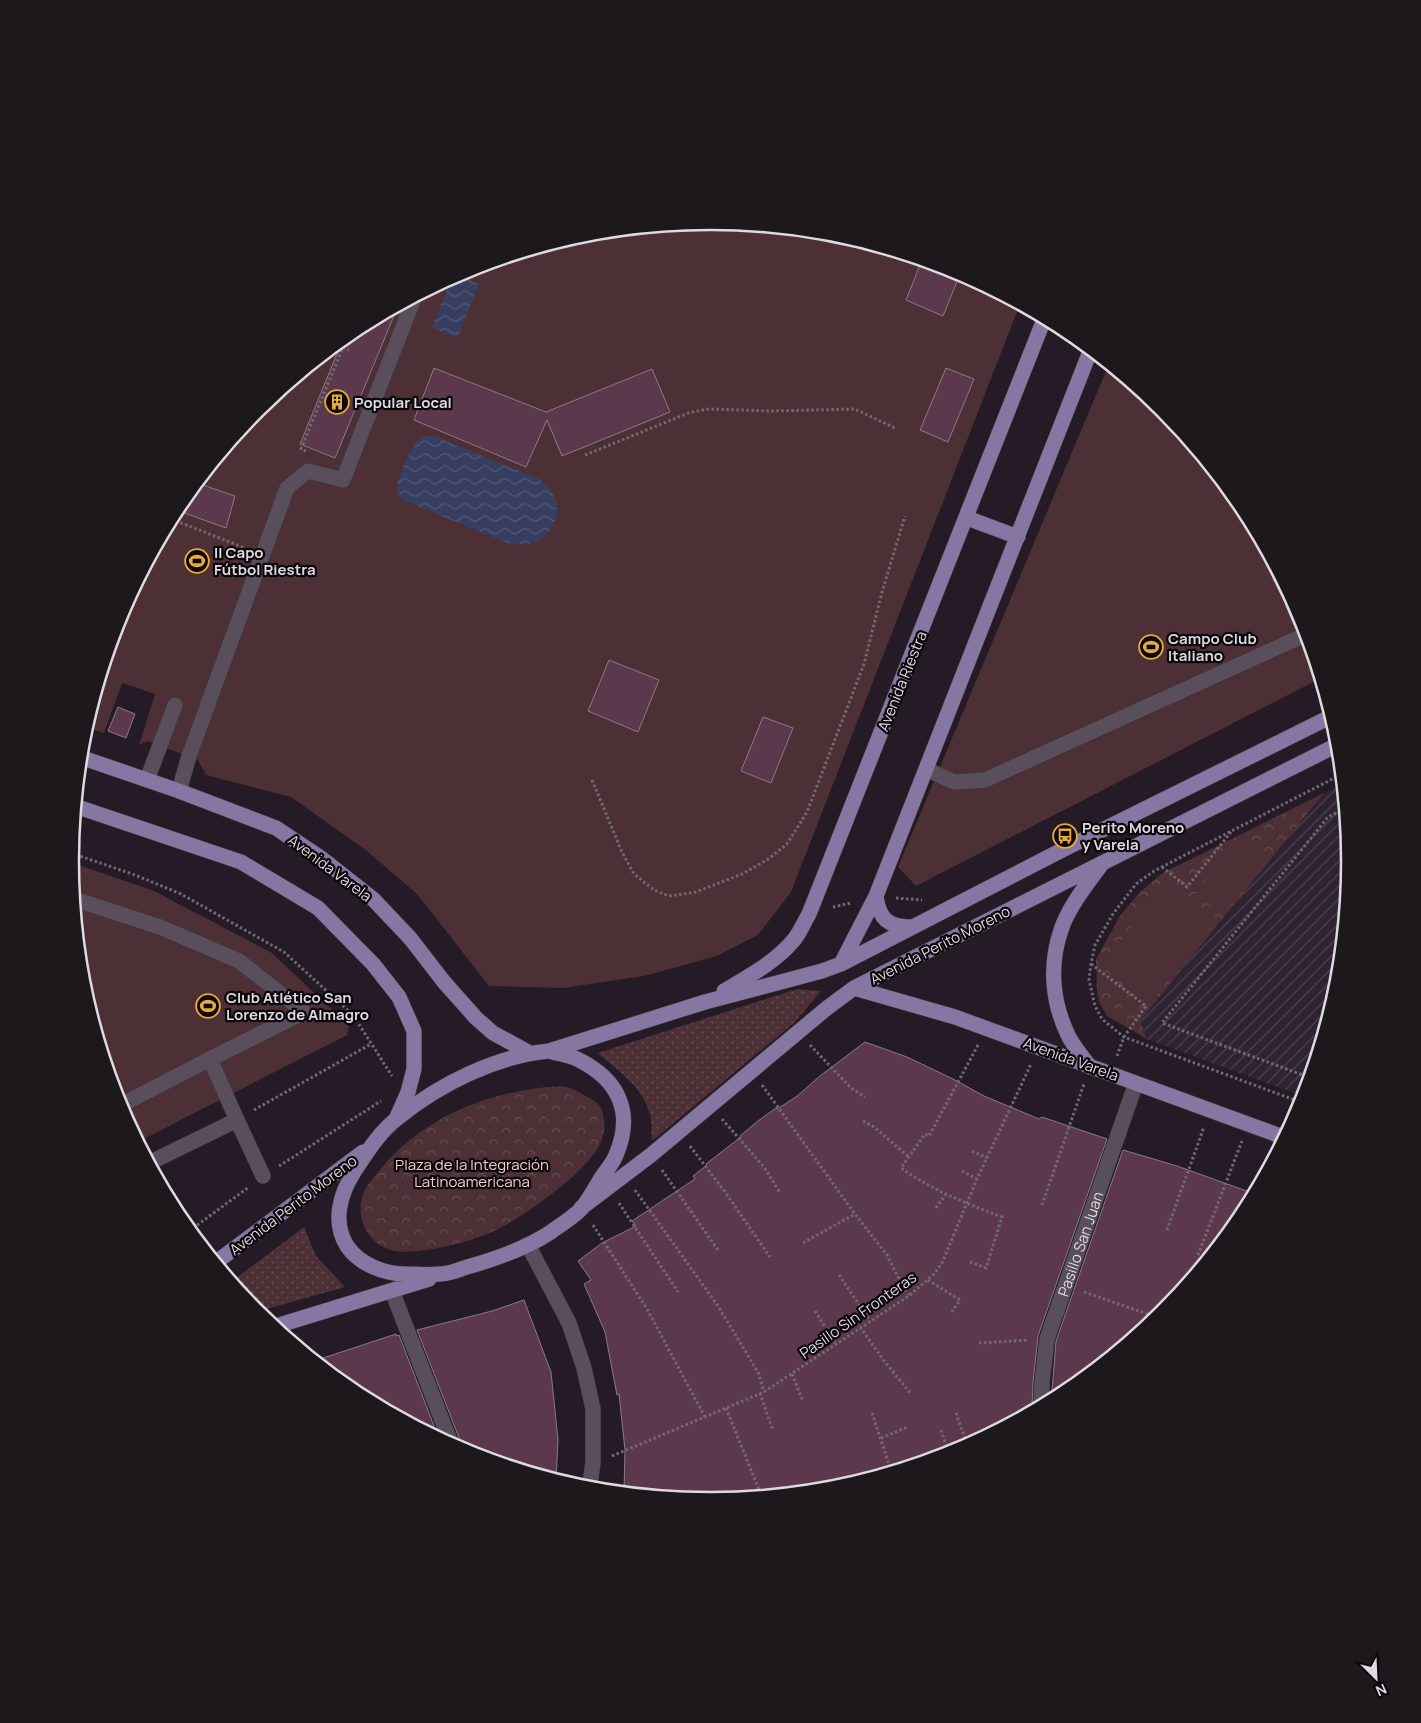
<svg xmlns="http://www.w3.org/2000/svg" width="1421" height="1723" font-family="Manrope,sans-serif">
<defs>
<pattern id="industrial-furrows" width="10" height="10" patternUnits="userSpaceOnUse" patternTransform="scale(1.25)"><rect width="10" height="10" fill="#2f2232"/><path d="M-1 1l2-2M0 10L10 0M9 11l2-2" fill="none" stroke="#4d424f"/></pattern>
<pattern id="grass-dots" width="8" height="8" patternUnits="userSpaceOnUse" patternTransform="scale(1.25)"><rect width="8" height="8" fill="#4c3035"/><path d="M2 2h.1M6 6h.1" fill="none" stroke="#654d52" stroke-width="1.8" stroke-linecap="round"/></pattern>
<pattern id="park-crowns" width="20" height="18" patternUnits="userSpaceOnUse" patternTransform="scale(1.25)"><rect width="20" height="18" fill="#4c3035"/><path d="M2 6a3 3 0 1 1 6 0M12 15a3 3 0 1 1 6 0" fill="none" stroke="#654d52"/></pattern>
<pattern id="water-waves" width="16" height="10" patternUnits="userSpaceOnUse" patternTransform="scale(1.25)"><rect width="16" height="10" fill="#373e60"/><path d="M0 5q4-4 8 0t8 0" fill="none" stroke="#545976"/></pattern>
</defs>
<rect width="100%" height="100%" fill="#241b26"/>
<!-- industrial -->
<path fill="url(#industrial-furrows)" d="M1343,784L1351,861L1339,987L1305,1097L1147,1039L1140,1021L1324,793Z"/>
<!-- grass -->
<path fill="url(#grass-dots)" d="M797,989L821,991L795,1022L652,1141C651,1134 652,1125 651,1118C644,1087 619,1072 598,1053Z
M304,1227L316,1256L345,1287L256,1312L231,1282Z"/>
<!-- park -->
<path fill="url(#park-crowns)" d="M1324,793L1140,1021L1147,1039L1107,1016L1099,1002L1097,989L1096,959L1120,916L1140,892L1161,874Z
M548,1087C554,1087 562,1086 567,1087C575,1089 584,1095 591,1099C600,1104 603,1109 604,1120C605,1127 604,1135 601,1142C588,1172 527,1214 498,1229C476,1240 451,1246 426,1250C408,1252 391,1255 376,1242C364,1232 359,1217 361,1202C363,1189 372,1179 380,1170C421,1119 485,1093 548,1087Z"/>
<!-- pitch -->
<path fill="#4c3035" d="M711,221L836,233L956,270L1020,304L791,892L758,935L717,956L644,976L563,988L489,986L417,894L367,851L291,797L206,775L198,760L147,741L139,745L155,694L122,683L104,733L85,727L119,616L178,505L258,408L355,329L466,270L586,233Z
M1109,364L1164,409L1243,506L1302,617L1321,678L916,886L898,867Z
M1238,839L1264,860L1222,915L1195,894Z
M70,862L154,891L272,953L349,1026L347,1035L138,1142L119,1106L82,986Z
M1169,881L1217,919L1151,1002L1103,963Z"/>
<!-- water -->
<path fill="url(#water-waves)" d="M455,275L479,284L457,338L432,328L452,277Z
M425,436H434L539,479C546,485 552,491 556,501C558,506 557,514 555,520C547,543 530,547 507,543L405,501C400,497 397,494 397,487C397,478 412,446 418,440C420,438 423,437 425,436Z"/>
<!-- building -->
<path fill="#5c384d" stroke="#8b7a83" d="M922,260L961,272L943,316L906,300Z
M398,306L335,458L300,444L343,339L355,329Z
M434,368L546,412L652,369L670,412L562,456L547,420L526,467L414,420Z
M946,368L974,379L948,442L920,430Z
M197,483L235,496L226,528L179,511L184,498Z
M609,660L659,680L638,732L588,711Z
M118,707L135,714L126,738L108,731Z
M763,717L793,728L771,783L741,771Z
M865,1042L907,1057L953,1079L984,1096L1039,1119L1042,1117L1107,1139L1038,1336L1033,1382L1032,1407L1033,1412L955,1453L916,1465L853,1479L815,1492L711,1502L624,1493L625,1450L619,1394L617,1395L605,1332L584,1284L591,1280L578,1261L602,1243L636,1226L632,1221L695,1179L693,1176L707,1165L706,1164L741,1137L740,1136L758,1121L776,1108L777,1109L796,1097L820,1076Z
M1123,1150L1177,1166L1255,1194L1243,1218L1163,1315L1066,1394L1051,1403L1056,1341Z
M524,1300L551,1372L558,1440L556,1481L460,1450L461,1443L417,1330L492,1311Z
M396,1334V1336L399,1335L439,1439L354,1394L314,1361Z"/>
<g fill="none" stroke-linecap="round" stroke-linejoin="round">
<!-- minor casing -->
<g stroke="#3f3940" stroke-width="16">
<g id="minor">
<path d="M926,769L954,782L985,780L1307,634"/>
<path d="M147,780L175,705"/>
<path d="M179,791L189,756L287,488L308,471L343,480L415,296"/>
<path d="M74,899L160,927L239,961L304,1012L210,1059L237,1120L149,1163"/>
<path d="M119,1106L210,1059"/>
<path d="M237,1120L263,1176"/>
<path d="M528,1245L569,1323L584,1368L593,1409V1463L589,1490"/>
<path d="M392,1291L452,1446"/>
<path id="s1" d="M1041,1407L1042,1382L1047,1339L1136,1083"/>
</g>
</g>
<!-- major casing -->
<g stroke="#3f3940" stroke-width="16">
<path id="major" d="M967,518L1018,537
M80,757L179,791L276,828L321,858L373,899L410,938L444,982L476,1018L493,1033L530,1053
M75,806L241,862L318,908L373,964L399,997L414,1031V1069L408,1092L397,1117
M876,896C879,919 888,927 912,927
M841,964L876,896L1091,349
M854,988L955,1017L1286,1138
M724,991C749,976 774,963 793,941C800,933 804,922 809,914L1045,317
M549,1051L705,1002L822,971L841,964L1068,847L1332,716
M549,1051C559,1054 571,1055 579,1060C619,1080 634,1113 616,1155C613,1163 606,1171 601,1178C595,1188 589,1199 582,1208C574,1217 560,1225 551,1232C525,1249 496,1259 467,1267C459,1270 449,1274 440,1274C429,1275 417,1274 405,1274C384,1274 359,1264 347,1246C332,1222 340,1194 354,1172C367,1152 380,1131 399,1117C440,1084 496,1056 549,1051Z
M1090,1067C1083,1057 1073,1046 1068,1035C1052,1002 1049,965 1061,930C1068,908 1087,884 1101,865
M581,1208L651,1155L827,1008L854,988L1339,744
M215,1263L363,1152
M273,1327L429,1279"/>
</g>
<!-- path -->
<path stroke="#706972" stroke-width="3" stroke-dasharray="2.5 2.5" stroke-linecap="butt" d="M343,347L349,350
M306,451L301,449L348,335
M585,455L691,412L709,409L772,411L855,409L897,429
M171,519L245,548
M592,780L622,852L634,874L654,890L669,896L696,892L742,874L767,860L787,844L807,812L864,664L882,592L905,516
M71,853L135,875L181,894L284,952L353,1015L392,1076
M1162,867L1187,887L1231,832
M896,898L922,900
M833,907L851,903
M1091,964L1146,1006L1124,1037L1117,1056
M810,1045L851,1088L865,1097
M1311,1078L1162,1023L1328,817L1346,808
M762,1085L855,1214L887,1255L899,1279L909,1295
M1303,1103L1124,1037L1102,1019L1095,1006L1089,980L1091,964L1095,945L1113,914L1136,884L1154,871L1342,774
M254,1110L371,1044
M722,1119L764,1167L780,1193
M863,1121L874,1127L909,1157
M690,1146L725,1192L770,1257
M972,1151L987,1158
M279,1166L381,1101
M662,1170L718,1250
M962,1171L977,1179
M635,1190L718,1306L759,1374L764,1392
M619,1203L678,1292
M1042,1205L1084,1084
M936,1208L946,1194
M593,1225L647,1309L705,1417
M1167,1230L1204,1127
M189,1231L249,1187
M803,1243L855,1214
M1198,1255L1242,1141
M970,1262L986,1268L1002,1217C967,1204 932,1190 901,1168L925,1134L929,1136L978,1045
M839,1275L870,1321
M928,1280L960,1300L952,1312
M1084,1292L1159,1318
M815,1311L835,1343
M860,1327L885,1362L911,1394
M979,1343L1029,1340
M792,1374L803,1401
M760,1393L773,1431
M726,1408L762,1497
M872,1413L892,1473
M956,1413L968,1447
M941,1430L949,1455
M881,1438L908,1427
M612,1456L764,1392L910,1295L934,1274L942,1263L977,1179L1031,1064"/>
<!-- minor -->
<use href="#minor" stroke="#594f5c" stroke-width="15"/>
<!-- major -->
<use href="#major" stroke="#8576a2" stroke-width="15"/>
</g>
<!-- icons -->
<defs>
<g id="building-ring" transform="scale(1.25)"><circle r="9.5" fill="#0b070b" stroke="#e9aa38" stroke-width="1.5"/><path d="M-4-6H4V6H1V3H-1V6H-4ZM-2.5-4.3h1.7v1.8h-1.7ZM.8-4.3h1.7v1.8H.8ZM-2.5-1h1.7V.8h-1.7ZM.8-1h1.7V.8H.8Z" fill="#e9aa38"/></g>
<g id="stadium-ring" transform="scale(1.25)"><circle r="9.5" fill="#0b070b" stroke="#e9aa38" stroke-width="1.5"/><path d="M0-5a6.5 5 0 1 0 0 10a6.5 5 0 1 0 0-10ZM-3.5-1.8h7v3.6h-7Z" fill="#e9aa38"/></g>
<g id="bus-ring" transform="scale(1.25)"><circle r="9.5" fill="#0b070b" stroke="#e9aa38" stroke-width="1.5"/><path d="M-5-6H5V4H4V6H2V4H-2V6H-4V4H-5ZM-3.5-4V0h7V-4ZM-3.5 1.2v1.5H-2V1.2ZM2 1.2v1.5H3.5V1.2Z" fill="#e9aa38"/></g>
</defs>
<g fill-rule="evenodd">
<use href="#building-ring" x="337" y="402"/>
<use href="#stadium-ring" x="197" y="561"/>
<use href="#stadium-ring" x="1151" y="647"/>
<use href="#bus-ring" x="1065" y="836"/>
<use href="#stadium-ring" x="208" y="1006"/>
</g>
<g text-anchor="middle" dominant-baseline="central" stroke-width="4.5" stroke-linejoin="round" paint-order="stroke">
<!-- poi labels -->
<g font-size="15" font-weight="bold" fill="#dfd9e0" stroke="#0b070b" text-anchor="start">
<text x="354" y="402">Popular Local</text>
<text x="214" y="552">Il Capo<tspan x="214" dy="17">Fútbol Riestra</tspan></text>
<text x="1168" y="638">Campo Club<tspan x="1168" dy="17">Italiano</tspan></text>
<text x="1082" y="827">Perito Moreno<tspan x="1082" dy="17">y Varela</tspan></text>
<text x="226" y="997">Club Atlético San<tspan x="226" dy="17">Lorenzo de Almagro</tspan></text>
</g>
<!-- street labels -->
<g font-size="15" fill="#dfd9e0" stroke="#0b070b">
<text transform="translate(902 681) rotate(-68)">Avenida Riestra</text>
<text transform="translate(330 868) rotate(37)">Avenida Varela</text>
<text transform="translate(940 945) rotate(-27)">Avenida Perito Moreno</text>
<text transform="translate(1071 1059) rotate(20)">Avenida Varela</text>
<text transform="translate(293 1205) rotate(-37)">Avenida Perito Moreno</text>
<text stroke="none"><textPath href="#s1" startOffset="169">Pasillo San Juan</textPath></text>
<text transform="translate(858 1315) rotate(-35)">Pasillo Sin Fronteras</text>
</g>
<!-- park labels -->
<g font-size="15" fill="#f8cad2" stroke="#0b070b">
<text x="472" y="1164">Plaza de la Integración<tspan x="472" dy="17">Latinoamericana</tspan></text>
</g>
</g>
<!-- crop -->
<path d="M0 0H1421V1723H0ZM79 861a631 631 0 1 1 1262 0a631 631 0 1 1-1262 0Z" fill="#1c181c" fill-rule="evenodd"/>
<path fill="none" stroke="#dfd9e0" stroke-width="2.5" d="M79 861a631 631 0 1 1 1262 0a631 631 0 1 1-1262 0Z"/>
<!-- north arrow -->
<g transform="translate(1376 1678) rotate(156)" stroke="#0b070b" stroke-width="4" paint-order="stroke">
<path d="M0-4L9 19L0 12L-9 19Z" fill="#dfd9e0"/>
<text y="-8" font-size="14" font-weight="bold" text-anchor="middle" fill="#dfd9e0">N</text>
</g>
</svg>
